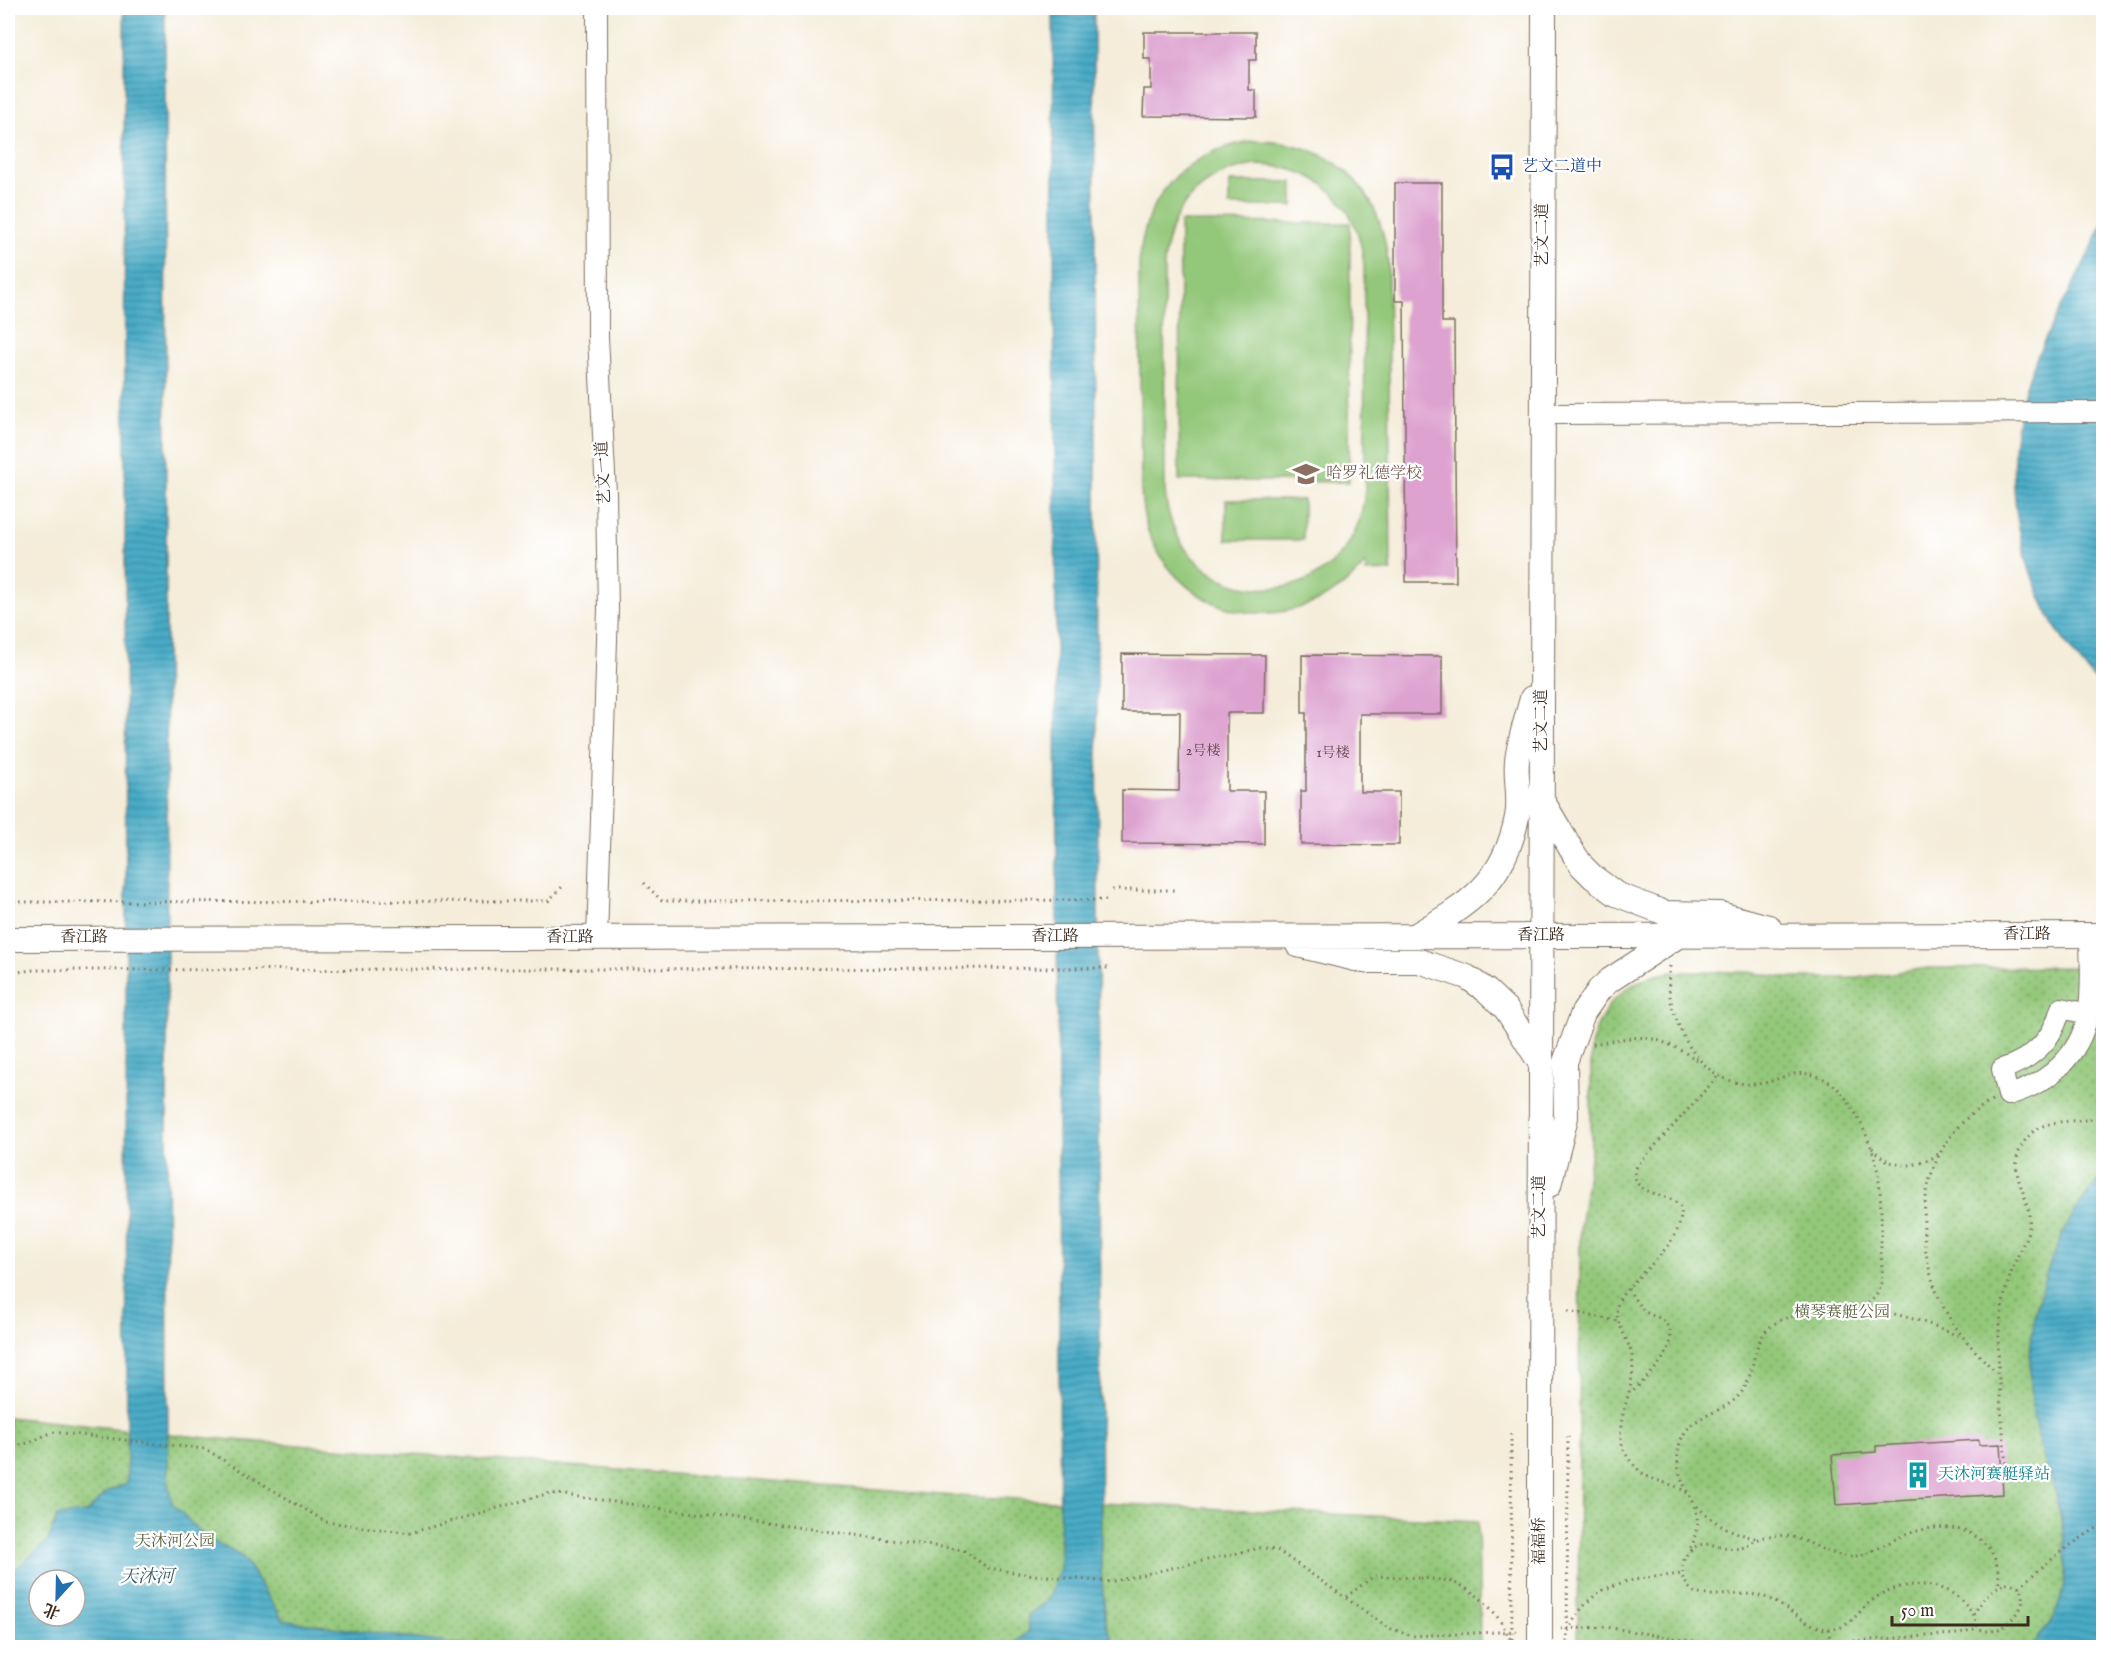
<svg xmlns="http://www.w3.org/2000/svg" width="2111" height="1655" font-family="'IM FELL English','Noto Serif SC',serif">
<defs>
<pattern id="park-dots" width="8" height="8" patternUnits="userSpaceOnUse" patternTransform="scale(1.5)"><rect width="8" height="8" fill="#93c779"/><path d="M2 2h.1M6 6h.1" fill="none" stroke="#79a263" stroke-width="1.8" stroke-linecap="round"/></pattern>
<pattern id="water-rules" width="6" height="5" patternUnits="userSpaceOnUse" patternTransform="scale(1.5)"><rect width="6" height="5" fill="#48acc7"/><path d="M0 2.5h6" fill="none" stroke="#3d8ca1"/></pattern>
</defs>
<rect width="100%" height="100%" fill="#fff"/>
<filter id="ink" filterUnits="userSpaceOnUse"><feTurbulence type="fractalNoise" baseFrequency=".0167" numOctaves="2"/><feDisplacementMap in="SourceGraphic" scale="12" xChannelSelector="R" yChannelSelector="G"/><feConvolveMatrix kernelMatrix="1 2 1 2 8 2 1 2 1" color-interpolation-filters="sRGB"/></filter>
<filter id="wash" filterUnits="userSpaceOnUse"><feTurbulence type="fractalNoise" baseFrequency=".008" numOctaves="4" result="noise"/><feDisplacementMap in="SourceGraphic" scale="24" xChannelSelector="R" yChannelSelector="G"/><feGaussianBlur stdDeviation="1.35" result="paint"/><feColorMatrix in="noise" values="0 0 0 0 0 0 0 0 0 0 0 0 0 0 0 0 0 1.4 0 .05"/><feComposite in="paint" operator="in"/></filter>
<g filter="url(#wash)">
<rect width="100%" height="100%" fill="#f5edda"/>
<!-- park -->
<path fill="url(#park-dots)" stroke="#67784c" stroke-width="1.5" fill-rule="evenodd" d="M2103,967V1647L1578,1648L1580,1227L1591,1152V1046L1598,1024L1610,1004L1627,988L1648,977L1671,972H1748L1788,978H1857L1928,968Z
M8,1417L208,1438L954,1496L1478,1521L1480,1647L8,1648ZM39,1580H75V1616H39Z"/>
<!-- pitch -->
<path fill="#93c779" stroke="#67784c" stroke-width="1.5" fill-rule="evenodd" d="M1252,141C1331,140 1381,185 1388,263L1391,571L1366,572L1365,564C1301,640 1185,627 1148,531C1143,518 1142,504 1141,491L1139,264C1144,195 1184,152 1252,141ZM1255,165C1318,165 1358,202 1364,264L1365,489C1356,622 1175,621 1165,490L1164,265C1168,209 1199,174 1255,165Z
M1229,182H1293V206H1229Z
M1180,222L1350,223L1349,482L1179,480Z
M1226,500H1303V540H1226Z"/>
<!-- water -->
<path fill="url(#water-rules)" stroke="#426b72" stroke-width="1.5" fill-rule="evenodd" d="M124,8H165L168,1483L172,1503L205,1537L243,1557L283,1620L473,1647H8V1569L12,1572L48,1541L57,1516L86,1513L107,1492L127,1483ZM39,1580H75V1616H39Z
M1053,8H1094L1101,1569L1106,1624L1116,1647L1009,1648L1029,1631L1028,1615L1048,1600L1060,1568Z
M2103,222V690C2086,670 2068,648 2054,625C2014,552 2001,463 2027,383C2046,326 2081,277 2103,222Z
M2103,1175V1647H2031C2038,1638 2047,1628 2053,1618C2073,1580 2065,1532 2055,1492C2052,1479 2046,1467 2042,1453C2038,1441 2035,1426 2033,1413C2022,1346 2039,1274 2073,1215C2082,1201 2093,1188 2103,1175Z"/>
<g id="blocks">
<!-- building -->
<path fill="#dda2d0" d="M1144,32H1256V60H1249V90H1256V117L1143,116L1144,89H1151V59H1144Z
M1395,183H1442V322H1454L1456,582H1406L1404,301H1395Z
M1122,654L1265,655L1264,713H1227V791H1264V844L1122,843V790L1179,791L1180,712H1122Z
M1302,655L1442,656V714H1360V792H1399V845L1301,844V791H1306V713H1302Z
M1979,1440V1445L2000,1444L2003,1494L1836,1505L1832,1455L1876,1452V1446Z"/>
</g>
</g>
<g filter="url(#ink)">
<use href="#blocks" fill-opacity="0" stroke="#7c6e60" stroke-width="1.5"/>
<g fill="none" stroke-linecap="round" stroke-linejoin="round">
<!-- minor casing -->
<g stroke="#7c6e60" stroke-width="22">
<path id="minor" d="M597,8L598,337L606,494L608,610L597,938
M1543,414L2104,412
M2088,1014L2061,1008C2053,1040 2033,1059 2002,1069L2008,1095C2048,1084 2080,1056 2088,1014C2093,989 2090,961 2090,935"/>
</g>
<!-- major casing -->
<g stroke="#7c6e60" stroke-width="26">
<path id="major" d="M1542,800L1574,854L1582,866L1593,877L1616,894L1665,913L1720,914L1769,927
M1416,935C1469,904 1504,883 1517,817C1521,799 1515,780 1517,761C1519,741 1527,719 1532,698
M8,939L2104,935
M1298,945L1364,961H1419L1467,977L1487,991L1506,1009L1541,1064
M1549,1185L1566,1117L1565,1062L1583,1013L1599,990L1610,980L1678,936
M1540,1434L1544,8"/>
</g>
<!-- path -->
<path stroke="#7c6e60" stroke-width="3" stroke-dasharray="1.5 4.5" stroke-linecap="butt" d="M644,883L662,901L1109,900
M1112,890H1175
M8,902L548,901L565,884
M1670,966C1666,989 1672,1012 1682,1033C1697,1065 1726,1090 1764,1083C1772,1082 1778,1078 1786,1076C1804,1070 1822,1075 1836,1087C1854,1104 1873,1145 1877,1168C1882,1195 1881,1223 1881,1250C1881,1262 1884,1276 1880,1287C1877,1298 1869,1304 1858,1307C1837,1310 1794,1312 1777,1322C1749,1338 1758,1371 1741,1393C1720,1419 1683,1411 1678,1453C1674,1494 1716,1507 1688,1552
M8,973L33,970L1109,968
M1593,1044C1614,1041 1639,1033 1660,1041C1673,1045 1686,1054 1698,1060
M1992,1101C1918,1139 1908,1239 1944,1308C1957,1334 1978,1354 1999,1375
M1872,1148C1889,1169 1917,1170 1938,1154
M1628,1289C1634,1297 1638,1306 1646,1312C1651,1316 1657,1316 1662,1320C1689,1342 1647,1377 1631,1393
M1859,1308C1895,1312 1929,1322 1962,1338
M1568,1311L1617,1321
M8,1447L28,1443L53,1432L205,1449L326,1522L410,1533L550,1493L963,1550L988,1568L1025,1574L1110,1582L1260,1548L1277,1550L1389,1628L1412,1636L1518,1631
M2006,1469C2003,1416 1993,1361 2002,1308C2005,1290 2011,1272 2018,1255C2022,1245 2028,1236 2029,1226C2033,1195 2003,1174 2024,1142C2043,1113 2076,1126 2104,1116
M1687,1493C1673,1482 1655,1483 1641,1472C1597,1434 1639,1399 1632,1356C1629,1337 1610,1319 1619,1301C1622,1294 1628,1289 1633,1283C1650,1265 1677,1243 1681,1217C1686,1187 1624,1203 1637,1166L1718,1076
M1697,1506C1715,1524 1734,1534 1759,1539
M2006,1583C2046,1585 2007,1645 1978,1628L1974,1615C1981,1599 1990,1590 2006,1583Z
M2019,1587C2046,1563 2072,1542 2104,1524
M1346,1597L1374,1576L1420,1578
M1974,1615C1969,1609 1964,1603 1959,1598C1934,1578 1893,1582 1870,1602C1857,1613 1849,1629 1830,1629C1807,1629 1784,1602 1761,1596C1742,1591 1706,1599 1694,1592C1685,1586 1681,1574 1683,1564C1684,1558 1687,1553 1692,1549C1709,1536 1726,1554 1744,1547C1748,1546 1752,1542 1756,1540C1765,1536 1777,1534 1787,1536C1808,1539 1825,1554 1847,1556C1870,1558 1885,1542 1905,1535C1950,1517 2001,1531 1999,1586
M1561,1629L1606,1627L1734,1648
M1829,1629L1830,1642
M1752,1648L1956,1634L1978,1628"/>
<!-- minor -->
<use href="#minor" stroke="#fff" stroke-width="20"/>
<!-- major -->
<use href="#major" stroke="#fff" stroke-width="24"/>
<!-- major-bridge casing -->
<g stroke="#7c6e60" stroke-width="26" stroke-linecap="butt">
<path id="major-bridge" d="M1540,1434V1648"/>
</g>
<!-- path-bridge -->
<path stroke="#7c6e60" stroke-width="3" stroke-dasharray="1.5 4.5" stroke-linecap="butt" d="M1511,1434L1512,1648
M1420,1578C1429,1579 1439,1579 1448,1581C1478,1589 1499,1614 1511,1641
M1568,1631C1593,1578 1631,1580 1682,1574
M1567,1648L1568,1434"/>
<!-- major-bridge -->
<use href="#major-bridge" stroke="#fff" stroke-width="24"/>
</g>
</g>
<!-- icons -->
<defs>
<g id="bus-bare" transform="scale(2.07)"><path d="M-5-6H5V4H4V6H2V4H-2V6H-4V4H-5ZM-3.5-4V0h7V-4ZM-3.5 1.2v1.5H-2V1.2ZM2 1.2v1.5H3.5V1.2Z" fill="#1a4fb4" stroke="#fff" stroke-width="2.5" paint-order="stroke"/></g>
<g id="school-bare" transform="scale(2.07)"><path d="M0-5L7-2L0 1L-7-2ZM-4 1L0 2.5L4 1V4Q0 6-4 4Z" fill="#8d6e63" stroke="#fff" stroke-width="2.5" paint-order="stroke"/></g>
<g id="building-bare" transform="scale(2.07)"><path d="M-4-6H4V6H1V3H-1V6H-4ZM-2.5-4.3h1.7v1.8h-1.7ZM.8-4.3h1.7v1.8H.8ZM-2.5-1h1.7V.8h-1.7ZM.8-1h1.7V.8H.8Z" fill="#0f9aa8" stroke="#fff" stroke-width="2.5" paint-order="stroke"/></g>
</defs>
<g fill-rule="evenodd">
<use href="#bus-bare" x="1502" y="167"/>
<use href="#school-bare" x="1306" y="474"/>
<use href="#building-bare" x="1918" y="1475"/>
</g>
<g text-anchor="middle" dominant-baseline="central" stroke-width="4.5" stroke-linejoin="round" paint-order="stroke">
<!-- number labels -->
<g font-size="14" fill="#64484a">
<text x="1203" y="751">2号楼</text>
<text x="1333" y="753">1号楼</text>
</g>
<!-- transit labels -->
<g font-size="16" fill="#164399" stroke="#fff" text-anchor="start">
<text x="1522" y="167">艺文二道中</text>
</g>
<!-- street labels -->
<g font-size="16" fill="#3b2a1e" stroke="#fff">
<text transform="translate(1543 235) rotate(-90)">艺文二道</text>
<text transform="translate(604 473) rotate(-93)">艺文一道</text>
<text transform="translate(1542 721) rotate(-90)">艺文二道</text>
<text x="2027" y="935">香江路</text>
<text x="1541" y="936">香江路</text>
<text x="1055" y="937">香江路</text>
<text x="84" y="938">香江路</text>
<text x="570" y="938">香江路</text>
<text transform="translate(1540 1207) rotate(-90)">艺文二道</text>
<text transform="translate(1540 1541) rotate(-90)">福福桥</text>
</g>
<!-- education labels -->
<g font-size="16" fill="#785e54" stroke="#fff" text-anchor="start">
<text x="1326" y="474">哈罗礼德学校</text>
</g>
<!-- park labels -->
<g font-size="16" fill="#5a613e" stroke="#fff">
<text x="1842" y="1313">横琴赛艇公园</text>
<text x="175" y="1542">天沐河公园</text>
</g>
<!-- culture labels -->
<g font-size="16" fill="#0d838f" stroke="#fff" text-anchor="start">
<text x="1938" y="1475">天沐河赛艇驿站</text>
</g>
<!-- water labels -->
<g font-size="18" font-style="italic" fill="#405e62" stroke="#fff">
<text x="147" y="1577">天沐河</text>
</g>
</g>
<!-- margin -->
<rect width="2111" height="1655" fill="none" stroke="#fff" stroke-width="30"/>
<!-- north arrow -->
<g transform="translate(57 1598) rotate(202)"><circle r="28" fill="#ffffff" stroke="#b1aaa5" stroke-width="1.5"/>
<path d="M0-4.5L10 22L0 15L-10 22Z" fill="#1f6fb2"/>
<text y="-9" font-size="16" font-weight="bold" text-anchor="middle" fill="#3b2a1e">北</text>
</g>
<!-- scale -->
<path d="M1892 1616v9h136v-9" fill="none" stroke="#3b2a1e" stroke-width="3"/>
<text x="1901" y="1616" font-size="18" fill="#3b2a1e" stroke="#ffffff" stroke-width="4.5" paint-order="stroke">50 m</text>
</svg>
